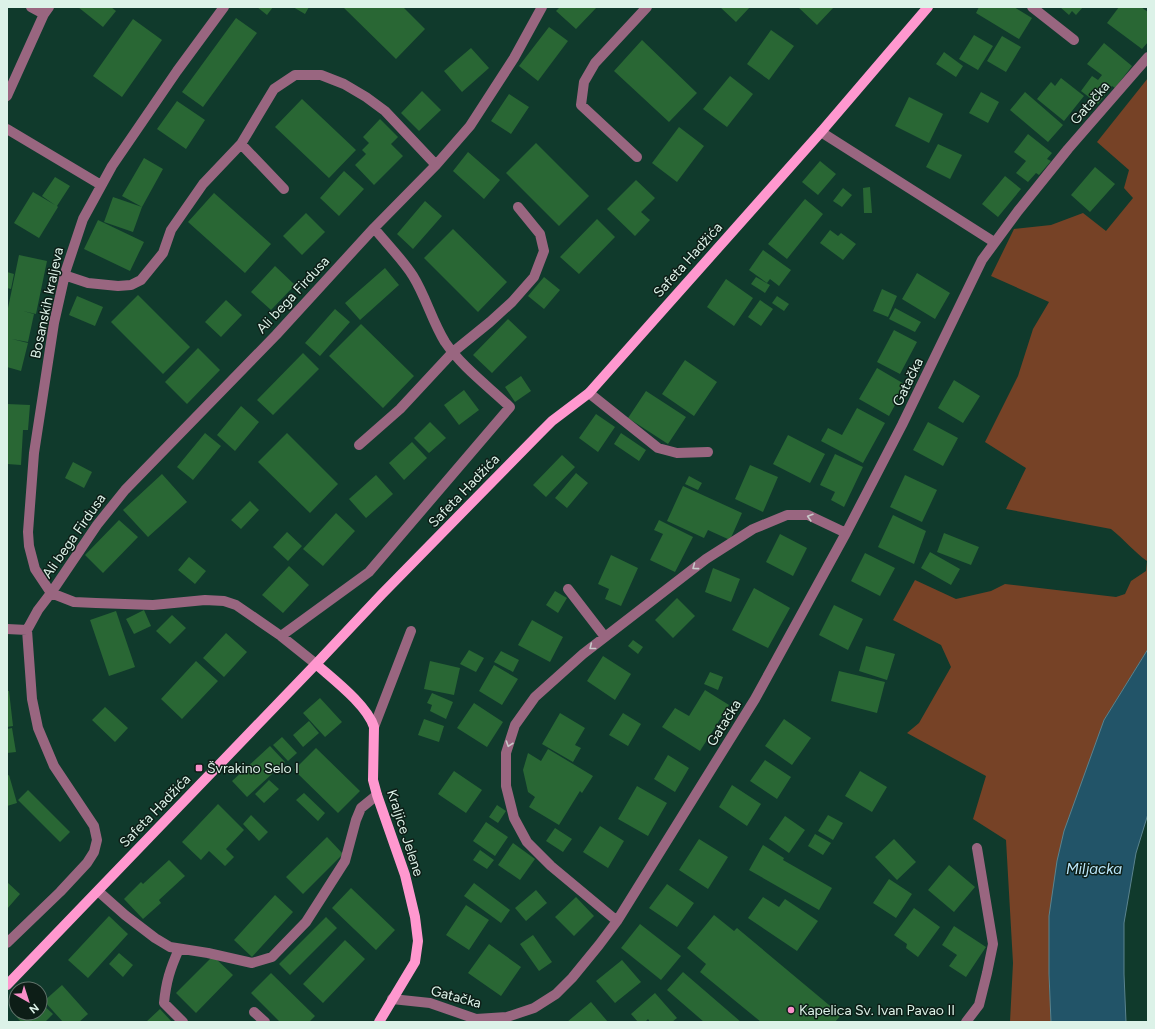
<svg xmlns="http://www.w3.org/2000/svg" width="1155" height="1029" font-family="Figtree,sans-serif">
<rect width="100%" height="100%" fill="#103a2c"/>
<!-- green -->
<path fill="#764226" d="M1148,78V649L1104,720L1049,974L1051,1022H1010L1013,963L1006,840L973,819L986,776L907,733L919,723L951,667L941,645L893,620L915,580L956,599L991,591L1005,584L1116,597L1125,594L1131,581L1146,571L1147,561C1134,552 1124,539 1111,529L1006,509L1026,468L985,442L1018,376L1033,329L1049,302L991,276L1014,229L1051,225L1083,213L1106,231L1133,198L1124,188L1129,170L1097,142Z"/>
<!-- water -->
<path fill="#225468" stroke="#5a838e" d="M1148,649V814L1136,853L1124,923V974L1126,1022H1051L1049,974V916L1057,861L1064,831L1104,720Z"/>
<!-- building -->
<path fill="#296734" d="M78,7H111L116,11L103,27Z
M257,7H273L267,15Z
M293,7H309L305,14Z
M343,7H403L425,29L396,59Z
M560,7H597L576,29L556,11Z
M720,7H750L736,22Z
M798,7H834L817,25Z
M979,7H1014L1032,18L1019,39L976,13Z
M1060,7H1083L1076,15L1072,11L1069,15Z
M1119,7H1141L1148,12V42L1142,49L1107,23Z
M236,18L257,33L203,107L182,92Z
M133,19L162,40L122,97L93,76Z
M549,27L568,41L538,81L519,66Z
M771,30L794,46L769,80L747,64Z
M974,35L993,46L978,70L959,59Z
M1002,36L1021,47L1006,72L987,61Z
M642,40L697,93L669,122L614,71Z
M1104,43L1132,66L1115,88L1112,86L1098,104L1081,91L1092,76L1098,80L1102,75L1087,64Z
M471,48L489,68L462,92L444,71Z
M944,52L963,66L956,77L936,64Z
M730,76L753,94L727,127L703,109Z
M1061,78L1084,96L1064,121L1037,99L1051,82L1055,86Z
M422,91L441,110L419,131L401,113Z
M981,92L999,102L988,123L969,113Z
M1025,92L1063,125L1048,142L1010,110Z
M509,94L529,107L511,134L491,121Z
M909,97L943,114L929,143L895,126Z
M302,99L356,150L329,178L275,127Z
M177,101L205,120L186,149L157,129Z
M380,119L398,137L391,144L403,156L374,185L355,165L366,154L362,150L369,143L363,137Z
M679,127L704,146L677,182L652,163Z
M1028,134L1052,153L1047,159L1051,161L1039,175L1036,173L1028,182L1016,173L1026,161L1014,152Z
M536,143L589,196L559,226L506,173Z
M938,144L962,155L950,179L926,167Z
M468,152L500,180L484,199L453,171Z
M144,158L163,169L142,207L133,232L104,222L113,197L142,207L122,196Z
M820,161L836,174L818,195L802,182Z
M1095,167L1115,184L1090,212L1071,195Z
M344,171L364,189L339,216L320,198Z
M1005,176L1021,189L998,217L982,204Z
M55,177L70,186L57,206L58,207L39,238L14,223L33,192L55,205L42,196Z
M636,180L655,198L641,212L650,220L635,236L607,209Z
M870,187L872,213H864L863,188Z
M843,188L852,195L842,207L833,201Z
M214,193L271,244L245,273L188,222Z
M805,199L823,214L787,259L768,244Z
M425,201L442,216L413,249L397,234Z
M306,213L325,232L302,255L283,236Z
M597,219L615,237L579,274L560,257Z
M98,220L144,242L130,271L84,249Z
M453,229L507,282L478,312L424,258Z
M830,230L838,236L841,233L856,244L843,260L820,243Z
M763,250L791,270L779,286L770,279L767,283L749,270Z
M19,255L47,261L36,314L23,311L34,314L28,342L12,339L28,343L21,371L7,367V308H8Z
M275,266L295,285L271,310L251,292Z
M385,268L399,285L360,320L345,303Z
M7,272L14,274L11,289L7,288Z
M917,273L950,293L935,319L902,299Z
M544,277L560,290L544,309L528,296Z
M756,277L770,285L765,293L751,284Z
M726,279L753,298L734,326L707,307Z
M882,289L897,296L888,317L873,311Z
M138,295L190,347L163,374L111,322Z
M77,296L103,307L95,326L69,315Z
M777,296L789,304L784,311L772,303Z
M226,300L242,315L221,337L205,322Z
M760,300L773,309L761,326L748,317Z
M895,308L921,322L915,332L889,319Z
M335,309L350,322L320,356L305,343Z
M508,319L527,337L492,373L473,355Z
M361,324L414,376L383,408L329,356Z
M894,330L917,342L900,374L877,362Z
M198,348L220,370L187,404L165,382Z
M303,353L319,369L273,415L257,400Z
M685,360L717,382L694,416L662,394Z
M877,368L906,385L889,416L859,399Z
M521,376L531,391L515,402L505,387Z
M954,380L980,396L963,423L938,408Z
M464,390L479,410L459,425L444,405Z
M646,391L686,417L668,444L628,418Z
M7,404L30,405L28,430H23L21,465L7,464Z
M241,406L259,422L235,451L217,435Z
M857,408L885,423L863,463L821,441L828,428L842,435Z
M596,414L615,427L598,452L579,438Z
M430,422L446,438L429,453L414,438Z
M928,422L958,438L943,466L913,450Z
M205,433L221,446L193,480L177,467Z
M287,433L338,484L310,513L258,462Z
M621,433L646,450L639,461L614,444Z
M788,435L825,454L810,483L773,464Z
M412,442L427,458L404,480L389,463Z
M835,454L863,467L844,507L831,500L835,492L820,485Z
M562,455L575,467L546,497L533,485Z
M73,462L92,472L84,488L65,478Z
M750,465L778,477L763,512L735,499Z
M576,473L588,483L567,508L555,498Z
M162,474L187,502L148,537L123,510Z
M376,475L393,494L366,518L349,499Z
M905,475L937,490L922,522L890,507Z
M689,476L702,483L698,490L685,484Z
M683,486L742,513L730,540L708,530L704,538L667,521Z
M250,501L259,510L241,529L231,520Z
M336,513L355,531L323,566L303,549Z
M893,515L926,531L914,564L878,547Z
M119,520L138,537L103,573L85,555Z
M659,520L693,537L675,572L650,560L663,534L654,530Z
M287,532L302,546L288,561L273,547Z
M944,533L979,547L971,565L937,552Z
M780,534L807,548L793,576L766,562Z
M930,552L960,569L951,585L921,568Z
M865,553L895,568L880,596L851,581Z
M611,555L638,568L621,606L605,599L609,589L598,584Z
M189,557L206,571L195,584L178,570Z
M289,566L309,585L283,613L262,595Z
M713,568L740,579L731,602L705,592Z
M754,588L790,608L768,648L732,630Z
M555,591L567,598L558,613L546,605Z
M677,598L695,616L673,638L655,620Z
M834,605L863,619L848,650L819,635Z
M144,610L151,626L134,634L126,619Z
M116,611L135,667L109,676L90,620Z
M172,615L186,628L170,644L156,631Z
M532,620L563,637L550,662L518,645Z
M226,633L247,652L224,677L203,658Z
M633,640L643,647L638,654L628,646Z
M866,646L895,654L887,680L859,671Z
M469,650L484,658L476,672L460,664Z
M501,651L519,660L513,672L494,662Z
M603,656L631,674L615,700L587,681Z
M196,661L218,681L182,719L161,699Z
M430,661L460,668L454,695L424,689Z
M494,665L518,679L502,705L479,691Z
M839,671L885,682L877,713L831,701Z
M710,672L723,677L718,690L704,684Z
M705,690L729,705L700,751L662,727L675,708L689,716Z
M7,691H9L13,726L7,727Z
M432,693L453,702L446,719L430,711L432,705L427,703Z
M320,698L342,722L325,737L303,713Z
M474,703L503,722L487,747L457,728Z
M105,707L128,728L115,742L92,720Z
M560,713L585,728L575,745L581,748L573,762L542,744Z
M623,713L641,724L628,746L609,735Z
M424,719L444,726L439,742L418,735Z
M784,719L811,738L792,765L765,746Z
M309,721L319,733L303,747L293,735Z
M12,728L16,752L7,753V729Z
M282,737L297,753L288,761L273,745Z
M270,746L285,762L247,797L232,781Z
M316,748L360,791L338,813L294,770Z
M548,749L593,776L582,793L580,791L559,825L529,807L535,797L528,792L523,770L528,753L541,761Z
M668,755L689,768L675,792L654,779Z
M765,760L791,777L777,799L750,781Z
M454,771L482,790L466,813L438,794Z
M860,771L887,787L872,812L845,796Z
M9,775L17,803L7,806V776Z
M269,780L279,789L264,803L255,794Z
M732,785L761,804L747,826L719,807Z
M637,786L667,803L648,836L618,819Z
M28,790L70,832L60,842L18,800Z
M304,793L325,813L318,821L296,800Z
M218,804L244,830L226,849L234,857L225,866L209,851L201,860L182,842Z
M497,805L506,811L498,823L489,817Z
M251,815L268,832L259,841L243,824Z
M828,815L843,823L833,840L818,831Z
M785,816L805,830L789,853L769,839Z
M486,822L508,837L495,856L473,841Z
M600,826L624,841L608,868L583,852Z
M555,828L572,839L563,852L546,841Z
M815,834L831,843L823,855L808,846Z
M327,837L343,854L303,894L286,877Z
M699,839L728,857L708,889L679,870Z
M894,839L916,862L897,880L875,857Z
M513,843L535,859L520,880L498,865Z
M763,845L784,858L783,860L832,888L819,910L749,870Z
M480,850L494,860L487,869L473,860Z
M169,860L185,876L159,900L161,903L143,919L124,899L141,882L143,884Z
M949,865L975,887L954,912L928,890Z
M889,879L912,894L896,918L873,903Z
M7,882L20,894L7,909Z
M474,883L510,910L501,923L464,896Z
M667,884L694,903L677,927L649,908Z
M351,888L395,930L376,950L332,908Z
M536,890L547,903L526,921L515,908Z
M275,895L293,912L252,957L234,940Z
M576,897L594,916L574,936L555,917Z
M763,897L779,907L785,899L818,921L797,951L748,918Z
M466,905L489,920L469,950L446,935Z
M914,908L940,927L918,957L906,948L907,944L894,935Z
M714,915L734,931L737,928L841,1015L835,1022H761L700,972L706,964L687,948Z
M109,916L128,934L88,978L68,960Z
M326,917L337,928L290,975L279,964Z
M640,924L681,956L661,980L621,948Z
M954,926L986,947L966,977L949,966L957,955L942,945Z
M533,935L552,962L539,971L520,944Z
M345,940L365,959L323,1003L303,984Z
M489,944L521,967L501,996L468,973Z
M119,953L133,965L123,977L109,964Z
M213,956L233,975L196,1013L176,993Z
M622,960L641,982L615,1003L596,981Z
M683,972L741,1022H704L667,990Z
M271,973L315,1016L309,1022H280L251,993Z
M62,985L88,1014L79,1022H63L44,1001Z
M655,993L677,1018L672,1022H650L648,1019L645,1022H638L631,1014Z
M40,1002L53,1014L45,1022H21L13,1013L16,1010V1013H40Z
M591,1002L608,1022H567Z
M160,1009L172,1022H146Z"/>
<g fill="none" stroke-linecap="round" stroke-linejoin="round">
<!-- minor -->
<path stroke="#996680" stroke-width="10" d="M31,7L44,14
M224,7L177,71L112,166L83,219L66,270L54,323L34,453L28,532L29,546L35,569L51,593L74,602L96,603L153,605L205,600L224,601L236,605L281,636L316,664
M1032,7L1074,40
M7,96L44,14L49,7
M7,129L101,185
M821,132L994,242
M241,144L284,189
M637,157L581,105L584,82L595,63L647,7
M64,275L88,283L118,286L131,285L141,280L163,253L171,230L203,184L241,144L274,89L295,75H321L344,84L366,97L385,111L436,165
M589,393L658,448L677,453L708,452
M359,445L400,409L453,352L490,322L512,302L534,277L544,251L540,234L518,207
M568,589L605,637
M7,629L27,630
M281,636L369,572L510,407C488,386 462,367 445,342C432,321 426,297 413,276C403,260 386,243 374,228
M374,727L411,631
M98,891L125,915L155,938L170,947L208,953L252,963L272,957L306,922L345,861L356,820L361,808L377,795
M617,921L551,866L527,842L514,818L506,786V753L515,725L535,697L583,654L706,559L753,529L787,515H808L846,533
M7,943L60,892L87,863L94,852L97,840L94,826L54,766L38,728L32,699L27,630L38,610L51,593L97,525L125,490L276,335L374,228L436,165L470,126L514,58L542,7
M179,949C170,969 166,982 164,1003L183,1022
M392,999L430,1003L476,1019L507,1017L534,1008L556,994L572,978L599,945L617,921L755,699L846,533L902,425L982,260L1018,211L1068,149L1148,57
M254,1012L265,1022
M966,1022L979,1005L987,973L993,944L977,848"/>
<!-- major -->
<path stroke="#ff98cf" stroke-width="10" d="M316,664C334,680 367,705 374,727L373,780L377,795L405,875L415,917L418,941L415,962L379,1022
M7,985L316,664L382,594L540,433L552,421L589,393L821,132L928,7"/>
</g>
<!-- one-way arrows -->
<defs><path id="oneway-chevron" d="M-2-3.5L2.5 0L-2 3.5" fill="none" stroke-width="1.6" stroke-linecap="round" stroke-linejoin="round"/></defs>
<g stroke="#c8c8c9">
<use href="#oneway-chevron" transform="translate(810 517) rotate(-163)"/>
<use href="#oneway-chevron" transform="translate(695 567) rotate(143)"/>
<use href="#oneway-chevron" transform="translate(592 647) rotate(141)"/>
<use href="#oneway-chevron" transform="translate(509 744) rotate(109)"/>
</g>
<!-- markers -->
<g fill="#f98fc9" stroke="#0d1e17" stroke-width="1.5">
<rect x="195" y="764" width="8" height="8" rx="2"/>
<circle cx="791" cy="1010" r="4"/>
</g>
<g text-anchor="middle" dominant-baseline="central" stroke-width="3" stroke-linejoin="round" paint-order="stroke">
<!-- street labels -->
<g font-size="14" fill="#dcf2e8" stroke="#0d1e17">
<text transform="translate(1090 103) rotate(-49)">Gatačka</text>
<text transform="translate(688 260) rotate(-48)">Safeta Hadžića</text>
<text transform="translate(293 295) rotate(-47)">Ali bega Firdusa</text>
<text transform="translate(47 303) rotate(-78)">Bosanskih kraljeva</text>
<text transform="translate(908 382) rotate(-64)">Gatačka</text>
<text transform="translate(464 491) rotate(-46)">Safeta Hadžića</text>
<text transform="translate(74 536) rotate(-55)">Ali bega Firdusa</text>
<text transform="translate(724 723) rotate(-58)">Gatačka</text>
<text transform="translate(155 811) rotate(-46)">Safeta Hadžića</text>
<text transform="translate(405 833) rotate(72)">Kraljice Jelene</text>
<text transform="translate(456 997) rotate(15)">Gatačka</text>
</g>
<!-- poi labels -->
<g font-size="14" fill="#dcf2e8" stroke="#0d1e17" text-anchor="start">
<text x="207" y="768">Švrakino Selo I</text>
<text x="799" y="1010">Kapelica Sv. Ivan Pavao II</text>
</g>
<!-- water labels -->
<g font-size="15" font-style="italic" fill="#bbe7fb" stroke="#0d1e17">
<text x="1094" y="869">Miljacka</text>
</g>
</g>
<!-- border -->
<rect width="1155" height="1029" fill="none" stroke="#dcf2e8" stroke-width="16"/>
<!-- north arrow -->
<g transform="translate(28 1001) rotate(141)"><circle r="19" fill="#0d1e17" stroke="#60736b"/>
<path d="M0-3L7 15L0 10L-7 15Z" fill="#f98fc9"/>
<text y="-6" font-size="11" font-weight="bold" text-anchor="middle" fill="#dcf2e8">N</text>
</g>
</svg>
